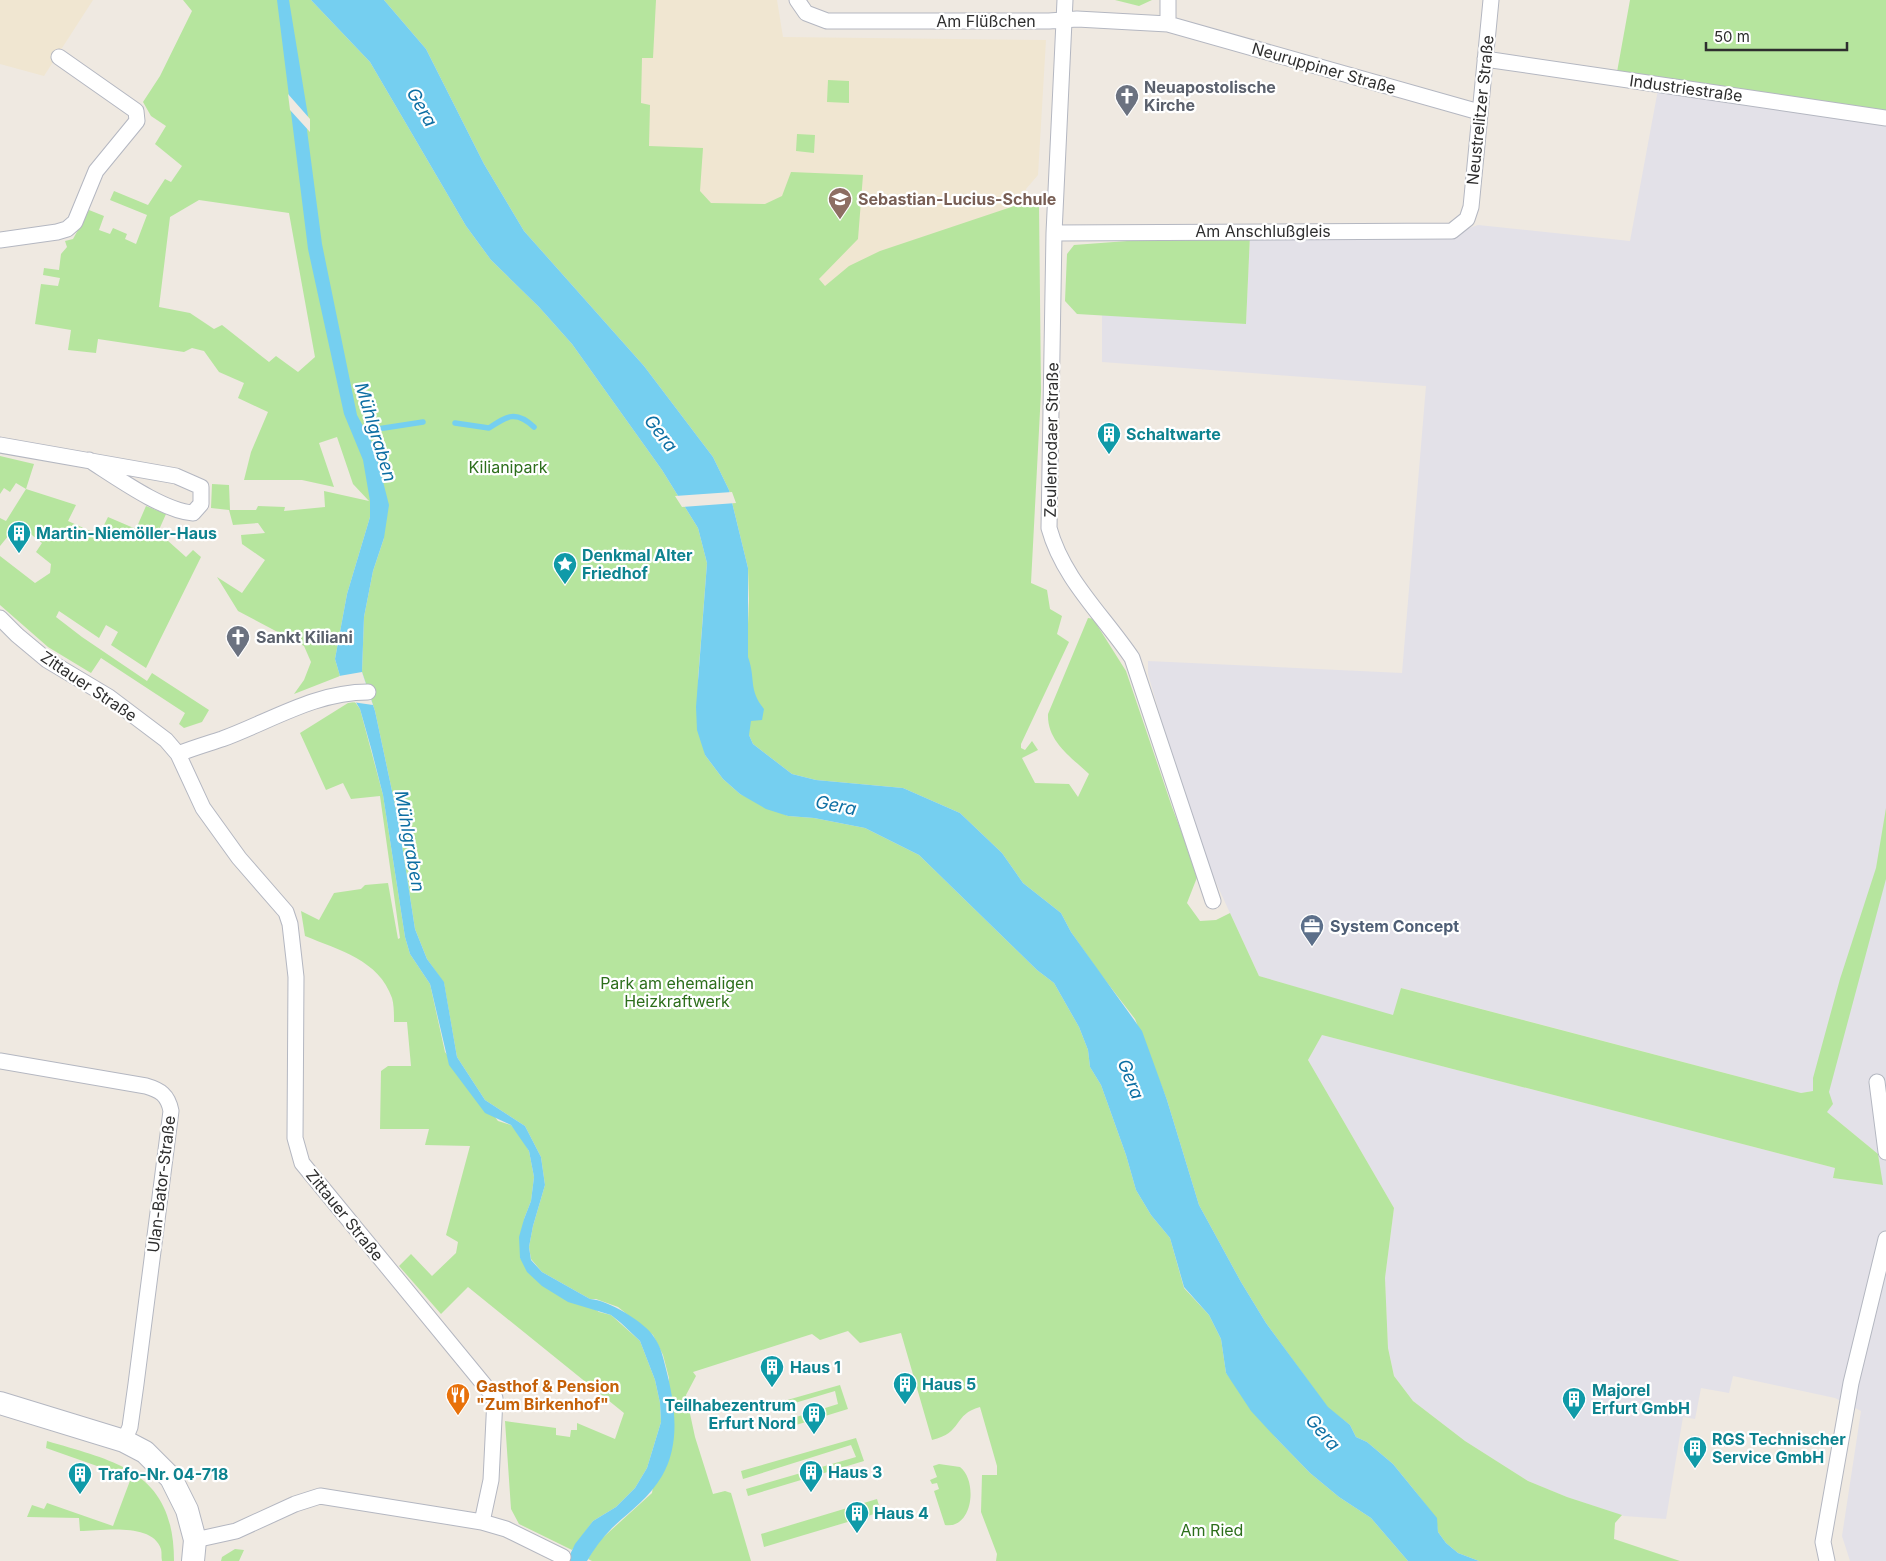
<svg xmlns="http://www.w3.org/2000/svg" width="1886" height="1561" font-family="Inter,sans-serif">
<rect width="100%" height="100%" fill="#efe9e1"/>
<!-- industrial -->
<path fill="#e3e1e8" d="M1659,84L1886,118V1561H1850L1842,1536L1861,1411L1835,1398L1733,1376L1729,1393L1701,1388L1695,1419L1683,1417L1666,1519L1624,1516L1567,1497L1528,1481L1465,1441L1413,1401L1394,1376L1388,1348L1385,1278L1394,1208L1308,1060L1322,1035L1835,1168L1833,1178L1882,1185L1878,1154L1827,1112L1813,1091L1801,1093L1402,988L1393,1016L1259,976L1212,874L1175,767L1148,674V661L1402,673L1426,386L1102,362V315L1246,324L1250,235H1448L1478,225L1630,241Z"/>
<!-- education -->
<path fill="#f0e6d1" d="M0,0H93L44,76L0,64Z
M474,0H777L783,37L1046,40L1038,175L1026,189L1029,201L1036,206L848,359Z"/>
<!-- green -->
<path fill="#b6e59e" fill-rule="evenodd" d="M183,0H311L370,62L466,226L491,260L539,307L572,344L662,470L698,528L707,563L698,679L705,755L723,779L740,794L788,816L814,818L865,828L919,855L1037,970L1054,983L1079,1027L1088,1050L1090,1067L1101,1085L1126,1155L1136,1190L1151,1215L1170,1238L1184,1288L1209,1315L1221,1339L1226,1373L1276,1438L1310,1473L1339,1497L1371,1518L1408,1561H996L997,1554L981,1512L982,1475H997V1466L980,1407C953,1414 963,1433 932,1440L901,1333L860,1343L848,1331L820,1340L812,1334L693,1372L696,1376L686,1395L695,1437L713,1494L725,1491L731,1493L751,1561H592L588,1559L598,1542L652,1493L669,1378L663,1355L653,1335L618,1307L596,1299H590L542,1272L531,1259L529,1247L533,1226L545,1185L541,1157L525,1126L485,1100L457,1057L444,983L427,959L415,929L398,819L375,711L362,672L364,617L373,571L384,538L370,501V517L347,594L335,659L340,676L294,694L304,680L311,662L304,646L238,611L217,577L242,593L265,560L242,544L241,535L265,533L258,523L233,525L229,510L211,508L212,484L229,485L230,510H256L258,506L285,507L284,511L325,507L324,491L369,501L353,484L337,437L319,443L334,487L302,480H244L251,452L268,412L238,398L244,383L219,372L204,351L192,348L184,352L98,339L96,353L68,350L71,330L35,324L41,284L58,286L60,278L43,275L44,268L59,270L61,254L67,247L65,241L73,239L89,210L104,216L99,230L110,234L113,228L127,234L125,239L136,244L147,215L110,200L114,191L148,205L165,179L171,182L182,166L155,144L166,126L151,116L143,102L160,76L192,11ZM199,200L289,213L315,357L298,372L276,356L269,362L222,325L214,329L190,313L159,307L170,217Z
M384,0H656L653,58H642L641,103L650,105L649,146L703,148L700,191L711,203L765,204L782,196L791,172L863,175L858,239L819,279L825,286L849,266L880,251L1029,201L1039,204L1041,392L1031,583L1047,590L1050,609L1062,616L1057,634L1069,642L1021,744V748L1025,750L1032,741L1038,750L1022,758L1035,783L1069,784L1078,797L1089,774C1070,756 1047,741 1048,714L1088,618L1095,619L1097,625L1126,671L1172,807L1198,875L1187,903L1200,921L1216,920L1230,913L1259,976L1393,1015L1401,988L1801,1093L1813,1091V1078L1840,979L1876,868L1886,808V879L1829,1092L1833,1104L1827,1112L1878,1154L1883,1185L1833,1178L1835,1168L1322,1035L1308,1060L1394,1208L1385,1278L1388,1348L1394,1376L1413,1401L1465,1441L1528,1481L1567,1497L1622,1515L1615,1523L1614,1539L1680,1561H1479L1458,1553L1446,1543L1438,1532L1436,1518L1415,1491L1393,1464L1367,1442L1356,1437L1350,1425L1328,1408L1266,1323L1241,1282L1199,1205L1167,1100L1135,1019L1099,972L1071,932L1061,913L1023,883L1002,853L960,813L903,788L816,780L792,774L753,744L744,724L749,599L748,568L729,490L713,457L644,366L524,231L484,164L426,49Z
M1115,0H1152L1139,6Z
M1630,0H1886V115L1617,72Z
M828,80L849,81V103L827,102Z
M797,134L815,135L814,153L796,151Z
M1207,235H1250L1246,324L1077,314L1065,301L1067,254L1074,245Z
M0,456L34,464L26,489L76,505L68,521L99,535L108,517L136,529L146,506L166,514L158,532L186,557L193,550L201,557L146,668L111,645L118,632L106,625L99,638L59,611L56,617L82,637L147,681L152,673L209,710L202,722L184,728L179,724L185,713L101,658L91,673L48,647L0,605V556L35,583L50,573L51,564L36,552L42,543L18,524L0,546V518L6,521L26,489L16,483L10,492L4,488L0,494Z
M355,702L360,709L383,795L405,937L410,954L430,984L445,1052L498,1121L511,1125L521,1137L529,1151L534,1177L531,1201L524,1219L520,1258L599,1312L611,1315L640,1341L655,1380L660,1403L661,1422L647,1468L635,1488L616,1507L593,1521L572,1550L519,1524L511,1509L505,1421L556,1428V1435L570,1437L571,1430H577V1423L615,1439L624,1413L468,1287L441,1314L399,1266L411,1254L432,1276L456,1253L458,1242L446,1235L470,1146L425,1145L429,1129H380L381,1071L388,1066H411L407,1022H394C394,1014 394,1005 392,998C379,960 339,950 305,936L301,911L319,920L334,893L361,889L365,885L388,883L398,939L400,938L380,796L351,799L343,783L326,790L300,733L348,703Z
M840,1385L848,1409L796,1425L793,1418L838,1404L835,1391L768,1411L766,1406Z
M856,1438L864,1461L748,1496L746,1489L856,1457L851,1445L743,1479L741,1471Z
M47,1441C118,1462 174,1472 174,1561H162C161,1557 162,1553 161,1549C152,1522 102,1531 80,1531L79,1518L27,1517L32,1505L44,1509L47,1503L113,1526L131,1478L46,1448Z
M939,1464L960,1467C978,1481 973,1529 945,1525L934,1491L939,1489L937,1483L932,1484L930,1480L937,1477L933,1466Z
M877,1499L881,1512L764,1547L761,1534Z
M235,1549L244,1550L239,1561H221L222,1557Z"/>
<!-- water -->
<path fill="#75cff0" d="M277,0H289L308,116L307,130L322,244L357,415L374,446L389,505L384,538L373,571L364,617L362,672L375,711L398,819L415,929L427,959L444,982L457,1057L485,1100L525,1126L541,1157L545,1185L533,1226L529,1247L531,1260L542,1272L590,1299C608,1300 645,1322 654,1337C661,1347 663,1357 666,1369C675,1404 681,1443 662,1476C649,1498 630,1511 612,1528C602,1538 594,1549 587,1561H567L575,1544L593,1521L616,1507L635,1488L647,1468L661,1422L660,1403L655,1380L640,1341L621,1323L611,1315L568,1302L542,1286L527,1272L520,1258L519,1237L524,1219L531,1201L534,1177L529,1151L511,1125L485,1113L449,1065L430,984L410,954L405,937L383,795L371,748L360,709L340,676L335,659L347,594L370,517V501L363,460L344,414L308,249Z
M311,0H384L426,49L484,164L524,231L644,366L713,457L729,490L748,568V657C756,679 748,689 764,709L762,720L751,721L749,735L753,744L792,774L816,780L903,788L960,813L1002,853L1023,883L1061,913L1071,932L1142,1031L1167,1100L1199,1205L1241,1282L1266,1323L1328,1407L1350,1425L1356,1437L1367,1442L1393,1464L1437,1518L1438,1532L1446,1543L1458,1553L1479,1561H1408L1371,1518L1339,1497L1310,1473L1276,1438L1251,1411L1226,1373L1221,1339L1209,1315L1184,1287L1170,1238L1151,1215L1136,1190L1126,1155L1101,1085L1090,1067L1088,1050L1079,1027L1054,983L1037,970L919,855L865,828L814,818L788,816L766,809L740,794L723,779L705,755L697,730L696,707L707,563L698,528L662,470L572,344L539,307L491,260L466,226L370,62Z"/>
<!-- pier -->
<path fill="#efe9e1" d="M288,94L310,119V132L290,110Z
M732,492L736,503L682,507L675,496Z
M362,672L373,705L352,702L339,676Z"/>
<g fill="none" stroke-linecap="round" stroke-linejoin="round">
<!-- stream -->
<path stroke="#75cff0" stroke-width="5.5" d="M455,423L489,428C507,416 516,410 534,427
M358,432L423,422"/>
<!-- street casing -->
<g stroke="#b4b7c1" stroke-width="17">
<path id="street" d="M797,0L806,13L827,21H1049L1077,19L1168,24L1479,112
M1065,0L1054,233L1049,528C1063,579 1103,615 1132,658L1213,901
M1168,0V24
M1485,59L1886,118
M1054,233L1452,231L1467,219L1471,207L1491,0
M0,240L57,232L67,229L75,222L96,171L137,121L136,111L59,57
M0,445L176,476L201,487V504L193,513C163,511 116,477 89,460
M0,618L17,635L47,660L109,697L166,740L178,754L203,808L239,858L286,912L290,924L296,977L295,1138L302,1163L495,1398L491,1480L482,1522
M178,754C193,748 207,744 222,739C271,721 315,692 368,692
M0,1061L146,1086C160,1090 168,1095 171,1111L136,1384L130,1427L124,1441
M1877,1082L1886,1152
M195,1540L236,1531L295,1504L320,1496L482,1522L506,1529L563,1557
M1827,1561L1823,1542L1851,1383L1886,1239"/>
</g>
<!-- secondary casing -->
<g stroke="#b4b7c1" stroke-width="24">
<path id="secondary" d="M0,1403L124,1441L145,1452L171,1478L187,1510L195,1540L193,1561"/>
</g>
<!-- street -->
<use href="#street" stroke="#fff" stroke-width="15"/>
<!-- secondary -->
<use href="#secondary" stroke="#fff" stroke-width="22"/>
</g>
<!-- icons -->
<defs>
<g id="church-pin" transform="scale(1.25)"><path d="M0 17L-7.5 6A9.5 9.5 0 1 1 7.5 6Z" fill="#6b7280" stroke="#fff"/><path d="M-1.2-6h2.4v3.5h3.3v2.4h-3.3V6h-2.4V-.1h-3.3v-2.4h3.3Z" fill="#fff"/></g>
<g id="school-pin" transform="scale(1.25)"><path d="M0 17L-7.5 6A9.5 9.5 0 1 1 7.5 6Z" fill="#8d6e63" stroke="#fff"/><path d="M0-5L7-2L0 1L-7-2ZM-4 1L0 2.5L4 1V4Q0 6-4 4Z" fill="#fff"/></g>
<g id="building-pin" transform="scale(1.25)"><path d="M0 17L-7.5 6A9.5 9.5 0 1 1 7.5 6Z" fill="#0f9aa8" stroke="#fff"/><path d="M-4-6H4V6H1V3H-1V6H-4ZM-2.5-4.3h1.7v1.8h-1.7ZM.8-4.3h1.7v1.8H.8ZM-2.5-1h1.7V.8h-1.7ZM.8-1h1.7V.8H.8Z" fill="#fff"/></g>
<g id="sight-pin" transform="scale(1.25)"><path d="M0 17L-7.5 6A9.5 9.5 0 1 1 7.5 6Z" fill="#0f9aa8" stroke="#fff"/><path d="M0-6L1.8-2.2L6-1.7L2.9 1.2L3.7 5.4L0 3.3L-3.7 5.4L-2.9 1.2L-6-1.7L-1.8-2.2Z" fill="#fff"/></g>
<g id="office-pin" transform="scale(1.25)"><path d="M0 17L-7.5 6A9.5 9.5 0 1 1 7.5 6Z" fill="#5c6f8a" stroke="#fff"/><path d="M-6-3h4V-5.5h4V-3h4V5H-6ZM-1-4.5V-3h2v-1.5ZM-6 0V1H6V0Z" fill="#fff"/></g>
<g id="restaurant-pin" transform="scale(1.25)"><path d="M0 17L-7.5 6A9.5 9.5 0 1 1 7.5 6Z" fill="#e8710a" stroke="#fff"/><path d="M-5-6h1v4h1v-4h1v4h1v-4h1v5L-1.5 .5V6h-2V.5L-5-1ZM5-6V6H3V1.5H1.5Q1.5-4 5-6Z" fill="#fff"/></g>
</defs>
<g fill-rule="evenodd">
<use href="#church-pin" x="1127" y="96"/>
<use href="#school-pin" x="840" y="199"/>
<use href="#building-pin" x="1109" y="434"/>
<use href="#building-pin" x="19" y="533"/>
<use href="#sight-pin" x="565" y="564"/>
<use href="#church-pin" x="238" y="637"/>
<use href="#office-pin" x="1312" y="926"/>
<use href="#building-pin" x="772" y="1367"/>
<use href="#building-pin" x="905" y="1384"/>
<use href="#restaurant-pin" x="458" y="1395"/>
<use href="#building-pin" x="1574" y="1399"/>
<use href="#building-pin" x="814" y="1414"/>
<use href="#building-pin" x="1695" y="1448"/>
<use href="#building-pin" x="811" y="1472"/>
<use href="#building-pin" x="80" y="1474"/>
<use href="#building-pin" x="857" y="1513"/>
</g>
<g text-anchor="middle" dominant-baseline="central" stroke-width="4.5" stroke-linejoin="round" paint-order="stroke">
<!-- street labels -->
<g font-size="16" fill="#2e2e2e" stroke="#fff">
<text x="986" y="21">Am Flüßchen</text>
<text transform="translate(1324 68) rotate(16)">Neuruppiner Straße</text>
<text transform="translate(1686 88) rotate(8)">Industriestraße</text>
<text transform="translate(1480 110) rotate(-84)">Neustrelitzer Straße</text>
<text x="1263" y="231">Am Anschlußgleis</text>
<text transform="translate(1051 440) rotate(-89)">Zeulenrodaer Straße</text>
<text transform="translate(89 686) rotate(34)">Zittauer Straße</text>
<text transform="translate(161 1184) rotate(-83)">Ulan-Bator-Straße</text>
<text transform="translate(345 1215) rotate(51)">Zittauer Straße</text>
</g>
<!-- worship labels -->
<g font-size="16" font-weight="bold" fill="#5b616d" stroke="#fff" text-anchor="start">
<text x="1144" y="87">Neuapostolische<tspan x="1144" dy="18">Kirche</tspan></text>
<text x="256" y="637">Sankt Kiliani</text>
</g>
<!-- education labels -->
<g font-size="16" font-weight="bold" fill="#785e54" stroke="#fff" text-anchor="start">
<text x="858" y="199">Sebastian-Lucius-Schule</text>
</g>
<!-- culture labels -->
<g font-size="16" font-weight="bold" fill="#0d838f" stroke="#fff" text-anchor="start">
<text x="1126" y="434">Schaltwarte</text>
<text x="36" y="533">Martin-Niemöller-Haus</text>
<text x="582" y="555">Denkmal Alter<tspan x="582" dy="18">Friedhof</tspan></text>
<text x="790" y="1367">Haus 1</text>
<text x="922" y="1384">Haus 5</text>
<text x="1592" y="1390">Majorel<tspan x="1592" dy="18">Erfurt GmbH</tspan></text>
<text x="796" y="1405" text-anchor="end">Teilhabezentrum<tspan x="796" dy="18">Erfurt Nord</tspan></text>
<text x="1712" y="1439">RGS Technischer<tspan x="1712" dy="18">Service GmbH</tspan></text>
<text x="828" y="1472">Haus 3</text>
<text x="98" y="1474">Trafo-Nr. 04-718</text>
<text x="874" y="1513">Haus 4</text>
</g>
<!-- park labels -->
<g font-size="16" fill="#2c6e1b" stroke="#fff">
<text x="508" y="467">Kilianipark</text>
<text x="677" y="983">Park am ehemaligen<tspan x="677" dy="18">Heizkraftwerk</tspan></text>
<text x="1212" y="1530">Am Ried</text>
</g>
<!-- service labels -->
<g font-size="16" font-weight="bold" fill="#4e5e75" stroke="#fff" text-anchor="start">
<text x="1330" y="926">System Concept</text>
</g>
<!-- food labels -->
<g font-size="16" font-weight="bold" fill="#c56008" stroke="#fff" text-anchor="start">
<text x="476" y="1386">Gasthof &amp; Pension<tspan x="476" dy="18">"Zum Birkenhof"</tspan></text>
</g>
<!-- water labels -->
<g font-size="18" font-style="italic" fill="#0d6fa3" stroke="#fff">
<text transform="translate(422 107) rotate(60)">Gera</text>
<text transform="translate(376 432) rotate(73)">Mühlgraben</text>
<text transform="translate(661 433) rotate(52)">Gera</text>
<text transform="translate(836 805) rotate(11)">Gera</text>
<text transform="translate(410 841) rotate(80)">Mühlgraben</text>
<text transform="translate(1131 1079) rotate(68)">Gera</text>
<text transform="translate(1323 1432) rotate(49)">Gera</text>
</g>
</g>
<!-- scale -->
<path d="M1706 42v8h141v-8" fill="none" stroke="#2e2e2e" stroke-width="2.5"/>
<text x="1714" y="42" font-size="15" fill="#2e2e2e" stroke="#ffffff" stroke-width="4" paint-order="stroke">50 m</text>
</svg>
